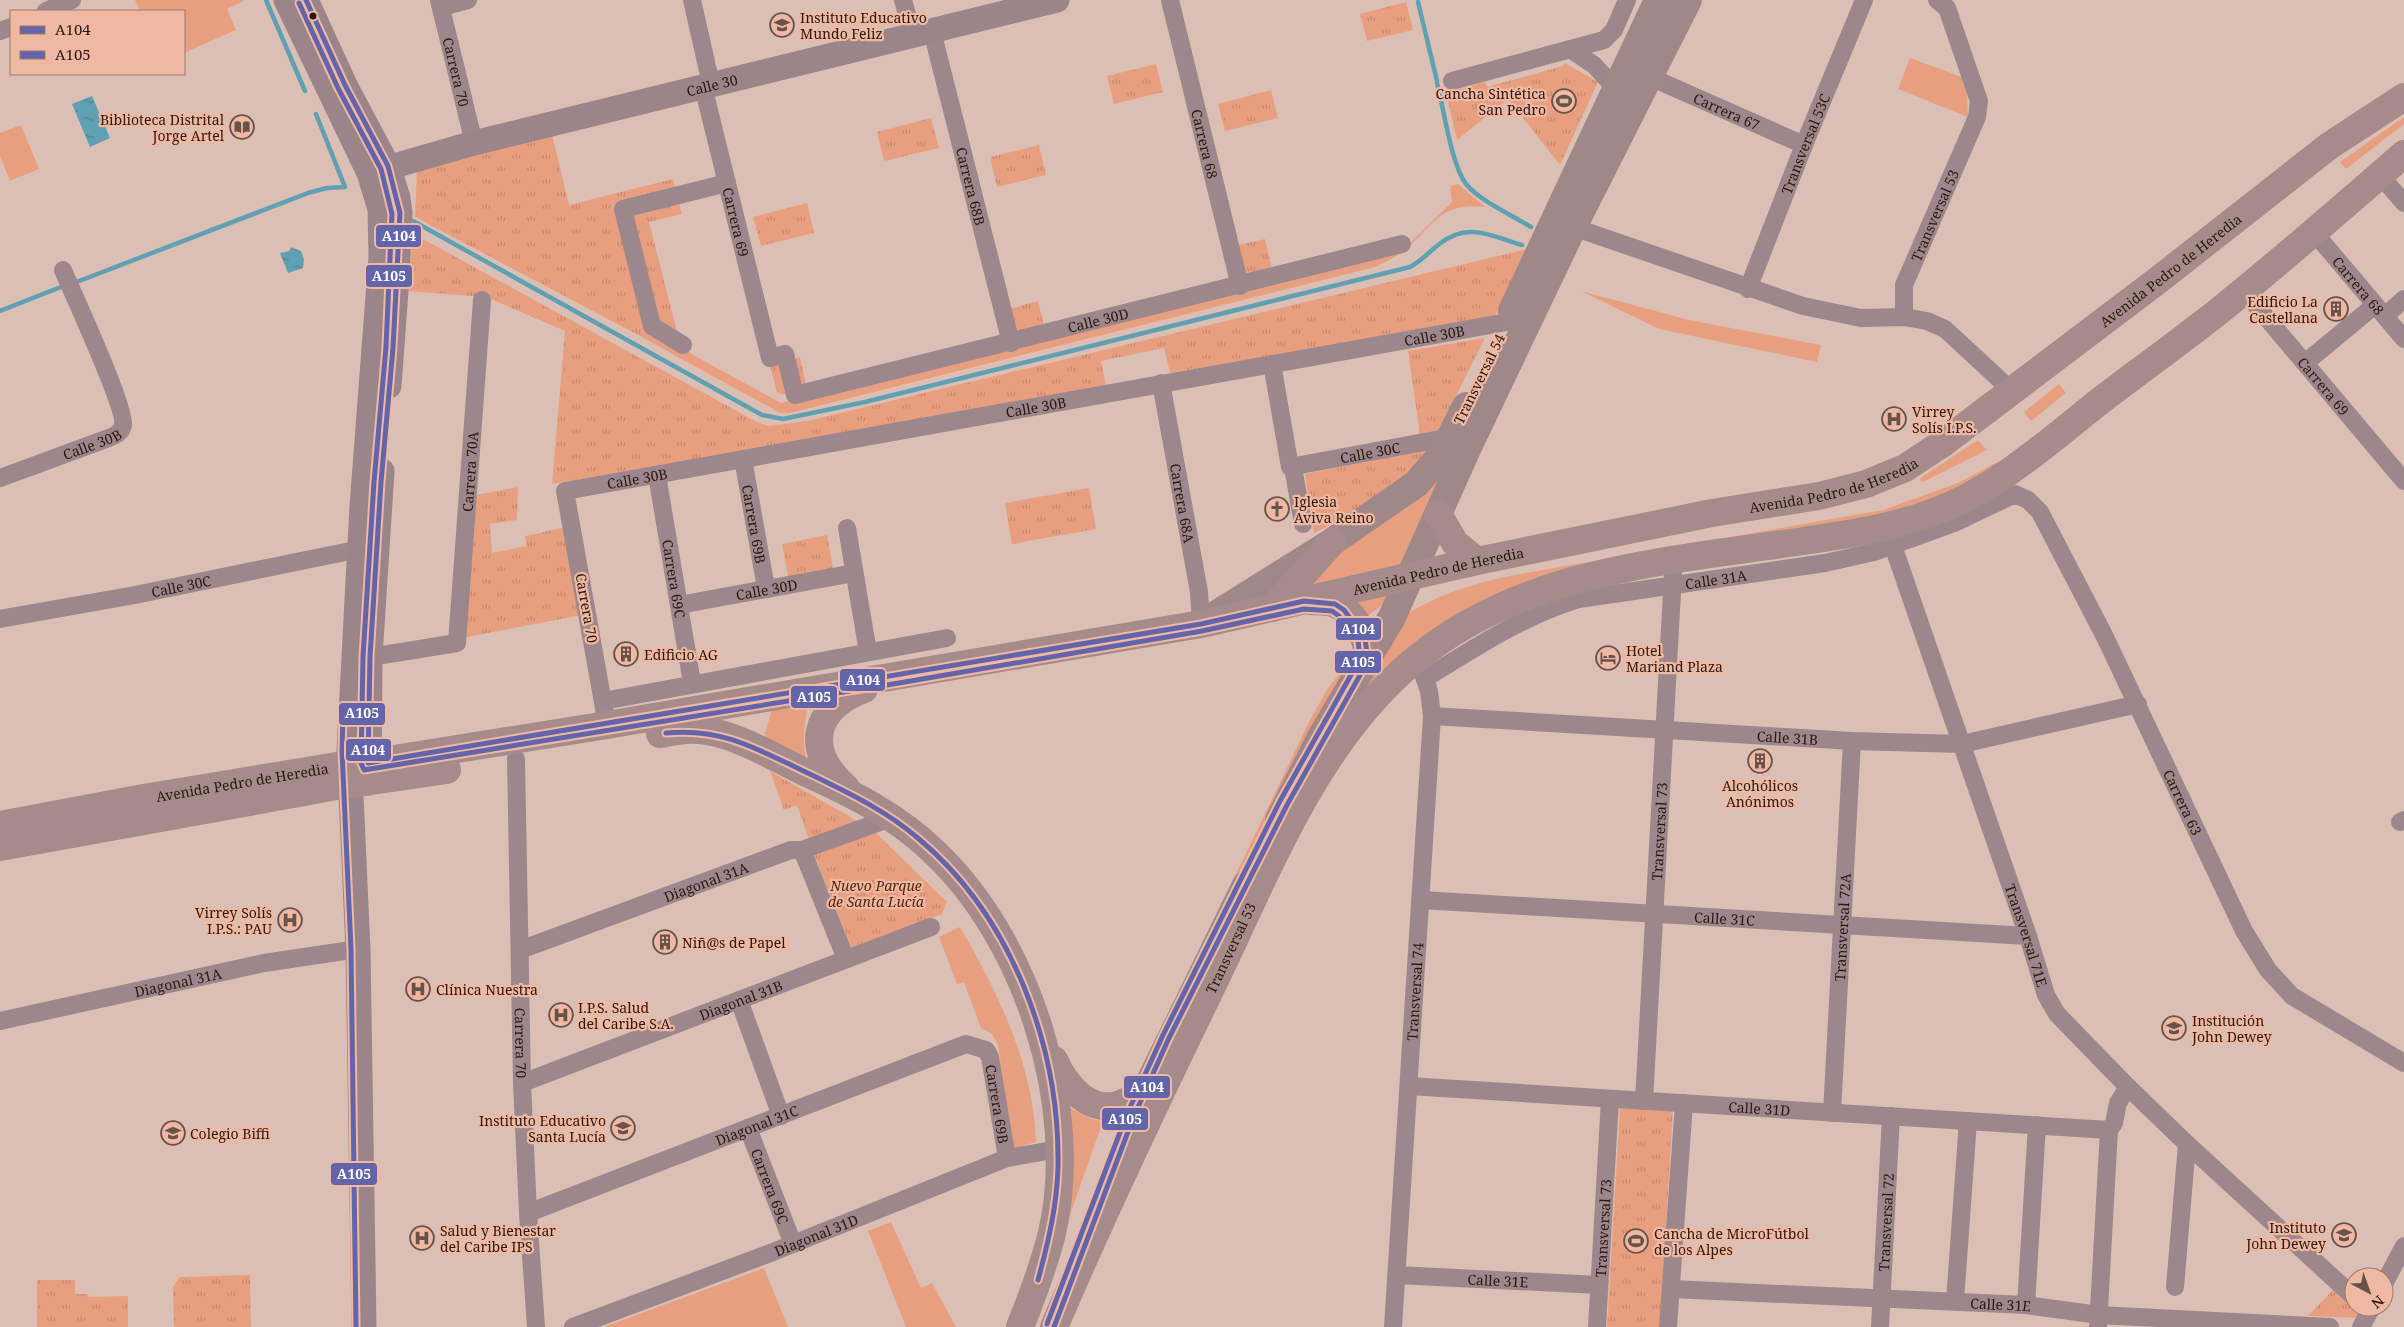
<svg xmlns="http://www.w3.org/2000/svg" width="2404" height="1327" font-family="'Noto Serif',serif">
<defs>
<pattern id="park-tufts" width="24" height="20" patternUnits="userSpaceOnUse" patternTransform="scale(1.25)"><rect width="24" height="20" fill="#e89f80"/><path d="M3 7l-1-3M5 7V3M7 7l1-3M15 17l-1-3M17 17v-4M19 17l1-3" fill="none" stroke="#c7886d"/></pattern>
<pattern id="water-ripples" width="26" height="14" patternUnits="userSpaceOnUse" patternTransform="scale(1.25)"><rect width="26" height="14" fill="#5fa0b2"/><path d="M2 4q2-2 4 0t4 0M15 11q2-2 4 0t4 0" fill="none" stroke="#4f818f"/></pattern>
</defs>
<rect width="100%" height="100%" fill="#dcbfb4"/>
<!-- green -->
<path fill="#e89f80" d="M135,0H244V1L227,9L236,30L184,53V11H140Z
M1910,58L1962,77L1967,94L1968,117L1898,89Z
M2404,117V124L2346,169L2340,162Z
M21,125L39,169L10,181L0,156V133Z
M1458,184L1485,207C1441,202 1435,224 1406,249C1397,257 1386,261 1375,267L790,413H780L640,336L648,326L697,357L781,403L1405,248L1452,202L1450,186Z
M1581,291L1689,320L1821,345L1817,362L1659,329Z
M2059,384L2066,393L2031,421L2024,412Z
M1978,440L1987,450L1923,482L1919,479Z
M1455,450L1405,568L1293,597L1298,587Z
M1997,462L2000,467L1924,508L1479,607L1308,772L1408,613C1443,593 1470,585 1509,576L1883,510L1958,483Z
M1395,582L1392,598L1363,619L1342,596Z
M1350,661H1356L1298,761L1153,1058L1146,1061L1310,720L1328,688Z
M809,703C804,723 802,739 806,759L767,742L765,733L772,710Z
M960,927C999,995 1033,1063 1036,1142L1012,1149L998,1044L991,1033L981,1028L964,982L957,984L939,937Z
M1068,1107L1091,1119L1103,1121L1065,1229Z
M891,1222L921,1288L932,1283L956,1327H906L868,1231Z
M764,1268L788,1327H604Z"/>
<!-- park -->
<path fill="url(#park-tufts)" d="M1406,2L1413,30L1367,41L1360,14Z
M1565,63L1598,82L1560,165L1508,99L1457,140L1446,93L1485,82L1487,87L1563,66Z
M1156,64L1163,92L1114,104L1107,76Z
M1271,90L1278,118L1225,131L1218,104Z
M931,118L939,148L884,161L877,132Z
M552,134L569,205L673,179L682,214L649,222L681,347L648,326L640,336L415,217L417,169Z
M1039,145L1046,175L997,187L990,157Z
M807,203L814,233L761,246L753,217Z
M412,233L755,421L768,426L807,421L1527,249L1494,318L1170,373L1164,348L1101,361L1106,386L807,441L552,484L565,331L486,297L407,291Z
M1265,239L1273,273L1246,279L1238,245Z
M1038,301L1045,330L1016,337L1009,309Z
M1485,338L1438,432L1420,435L1408,351Z
M800,357L807,389L787,395L777,393L770,365Z
M1430,449C1418,477 1343,520 1314,533L1305,474Z
M518,487L517,520L490,524L492,553L526,546L525,536L567,527L582,615L462,638L471,496Z
M1089,488L1096,529L1012,544L1005,503Z
M827,535L834,573L789,582L782,544Z
M770,771L859,822L809,840L797,805L784,810Z
M875,832L947,902L942,914L852,949L814,855Z
M1620,1108L1673,1111L1660,1327H1607Z
M250,1275L251,1327H174L173,1287L180,1277Z
M37,1280H75V1294H88L89,1297L128,1296V1327H37Z
M2333,1290L2362,1318L2308,1316Z"/>
<!-- water -->
<path fill="url(#water-ripples)" d="M92,96L110,138L90,147L72,104Z
M291,247L301,251L304,259L303,268L288,273L280,253L289,251Z"/>
<g fill="none" stroke-linecap="round" stroke-linejoin="round">
<!-- stream -->
<path stroke="#5fa0b2" stroke-width="4.5" d="M266,0L305,91
M1418,2L1437,81
M1437,83C1444,109 1451,164 1466,184C1480,201 1512,215 1531,227
M413,221L762,415L783,419L865,402L1410,267C1421,261 1428,253 1438,245C1467,221 1491,236 1522,245
M74,283L308,193L327,188L345,187L316,114
M0,311L66,285"/>
<!-- street -->
<g stroke="#9c888c" stroke-width="18">
<path id="s1" d="M439,0L474,143"/>
<path d="M692,0L711,84"/>
<path d="M903,0L908,18"/>
<path id="s2" d="M1170,0L1240,286"/>
<path d="M442,7L468,0"/>
<path d="M46,11L72,0"/>
<path d="M0,31L11,27"/>
<path id="s3" d="M932,31L1011,343"/>
<path d="M1570,49L1594,65L1616,89"/>
<path id="s4" d="M1650,77L1804,145"/>
<path d="M1452,81L1604,40L1614,30L1627,0"/>
<path id="s5" d="M703,86L770,358L785,354L795,395L1402,244"/>
<path d="M2380,175L2404,203"/>
<path d="M1573,227L1803,306L1861,318L1904,317L1927,321L1945,329L2012,391"/>
<path id="s6" d="M2313,231L2404,339"/>
<path id="s7" d="M1748,289L1804,145L1864,0"/>
<path id="s8" d="M2244,291L2404,481"/>
<path d="M2385,316L2404,299"/>
<path id="s9" d="M1904,317V285L1977,117L1979,101L1947,8L1937,0"/>
<path d="M683,345L652,326L623,209L727,183"/>
<path d="M2305,363L2375,305"/>
<path id="s10" d="M1272,364L1290,467L1451,437"/>
<path id="s11" d="M1161,383L1199,592L1201,624"/>
<path id="s12" d="M743,459L766,588"/>
<path d="M1293,467L1303,524"/>
<path id="s13" d="M657,475L692,683"/>
<path id="s14" d="M0,478L106,439C114,436 121,434 123,425C126,408 73,294 63,270"/>
<path d="M847,528L868,652"/>
<path id="s15" d="M1890,537L2028,936L2046,995L2057,1014L2128,1087L2187,1144L2354,1297"/>
<path id="s16" d="M679,605L854,573"/>
<path id="s17" d="M0,619L135,595L360,549"/>
<path id="s18" d="M370,657L457,643L482,300"/>
<path id="s19" d="M1426,678C1476,647 1521,617 1579,599L1825,563L1874,552L1954,523L2015,494L2028,500L2040,512L2105,637L2244,931L2268,970L2292,996L2404,1063"/>
<path d="M603,701L947,638"/>
<path id="s20" d="M1432,716L1852,741L1962,744L2138,704"/>
<path id="s21" d="M607,725L565,491L1507,322"/>
<path id="s22" d="M516,759L522,1083L528,1213L536,1327"/>
<path d="M2400,822L2404,820"/>
<path d="M802,850L846,959"/>
<path id="s23" d="M1421,900L2028,936"/>
<path id="s24" d="M520,950L791,850H802L891,818"/>
<path d="M739,1000L781,1116"/>
<path id="s25" d="M0,1021L264,963L358,949"/>
<path id="s26" d="M522,1083L931,927"/>
<path id="s27" d="M1409,1086L2109,1130"/>
<path id="s28" d="M1644,1101L1673,574"/>
<path id="s29" d="M1832,1113L1852,741"/>
<path id="s30" d="M748,1128L793,1244"/>
<path id="s31" d="M528,1213L966,1044L986,1050L990,1057L1007,1158"/>
<path id="s32" d="M1397,1275L1599,1285"/>
<path d="M2384,1284L2404,1246"/>
<path d="M2175,1287L2187,1144"/>
<path id="s33" d="M1671,1289L2026,1305L2099,1315L2330,1327"/>
<path d="M1955,1301L1968,1121"/>
<path d="M2026,1305L2037,1125"/>
<path id="s34" d="M573,1327L773,1252L1007,1158L1059,1149"/>
<path id="s35" d="M1393,1327L1432,716L1429,691L1421,668"/>
<path id="s36" d="M1597,1327L1610,1099"/>
<path d="M1668,1327L1684,1103"/>
<path id="s37" d="M1880,1327L1891,1116"/>
<path d="M2098,1327L2109,1130L2114,1123L2118,1103L2128,1087"/>
<path d="M2361,1327L2372,1307"/>
</g>
<!-- secondary -->
<g stroke="#9c8589" stroke-width="25">
<path d="M286,0L369,173L380,209L381,257L362,506L349,751L358,949L364,1327"/>
<path d="M306,0L345,85L388,166L398,198L400,213L396,291L389,386"/>
<path id="s38" d="M373,172L474,143L1057,0"/>
<path d="M369,783L370,657L382,471"/>
</g>
<!-- primary -->
<path stroke="#a08889" stroke-width="28" d="M1512,311L1658,0
M1204,622L1332,542L1416,484L1442,454L1466,406
M1279,820L1321,737L1392,617L1467,449L1573,227L1688,0
M1143,1096L1246,885"/>
<!-- highway -->
<g stroke="#a58c8b" stroke-width="28">
<path d="M1438,514L1455,543L1477,561"/>
<path d="M1311,601C1319,602 1328,601 1335,604C1356,612 1368,639 1368,661"/>
<path d="M1273,608L1332,542"/>
<path d="M660,734C672,732 685,729 697,730C733,731 778,760 811,775C855,795 898,817 933,851C1027,938 1081,1107 1052,1233C1044,1265 1032,1297 1020,1327"/>
<path d="M846,788C804,751 812,709 864,689"/>
<path id="s39" d="M0,825L138,799L349,764L388,760L607,725L1201,624L1477,561L1712,513L1819,496L1866,484L1905,468L1943,443L2157,281L2329,146L2404,97"/>
<path d="M0,847L337,786L447,770"/>
<path d="M1054,1060C1066,1087 1092,1118 1125,1102C1141,1095 1155,1081 1169,1071"/>
<path id="s40" d="M1054,1327C1104,1210 1159,1095 1215,980C1269,868 1317,740 1416,659C1525,569 1670,561 1804,541C1848,534 1892,528 1934,512C1997,489 2048,442 2100,401C2138,372 2177,344 2214,315C2279,263 2342,208 2404,154"/>
</g>
<!-- bus-1 casing -->
<g stroke="#eeb8a2" stroke-width="9">
<path id="bus-1" d="M306,0L345,85L388,166L400,213L393,348L381,482L370,657L368,763L1201,624L1304,601L1335,604L1344,610L1365,638L1368,661L1287,805L1169,1038L1134,1116L1054,1327
M666,733C725,727 762,752 814,776C851,794 888,812 919,839C1012,917 1060,1047 1058,1167C1057,1206 1048,1243 1038,1280"/>
</g>
<!-- bus-2 casing -->
<g stroke="#eeb8a2" stroke-width="9">
<path id="bus-2" d="M299,3L338,88L381,169L392,214L386,347L374,482L363,657L361,763L364,770L899,683L1202,631L1304,609L1332,611L1339,616L1358,640L1360,659L1280,801L1163,1035L1127,1114L1047,1324
M343,716L342,751L351,949L356,1327"/>
</g>
<!-- bus-1 -->
<use href="#bus-1" stroke="#6464aa" stroke-width="5"/>
<!-- bus-2 -->
<use href="#bus-2" stroke="#6464aa" stroke-width="5"/>
</g>
<!-- icons -->
<defs>
<g id="school-ring" transform="scale(1.25)"><circle r="9.5" fill="#eeb8a2" stroke="#695249" stroke-width="1.5"/><path d="M0-5L7-2L0 1L-7-2ZM-4 1L0 2.5L4 1V4Q0 6-4 4Z" fill="#695249"/></g>
<g id="stadium-ring" transform="scale(1.25)"><circle r="9.5" fill="#eeb8a2" stroke="#695249" stroke-width="1.5"/><path d="M0-5a6.5 5 0 1 0 0 10a6.5 5 0 1 0 0-10ZM-3.5-1.8h7v3.6h-7Z" fill="#695249"/></g>
<g id="library-ring" transform="scale(1.25)"><circle r="9.5" fill="#eeb8a2" stroke="#695249" stroke-width="1.5"/><path d="M-6-4Q-3-5.5-.7-3.5V5Q-3 3-6 4ZM6-4Q3-5.5 .7-3.5V5Q3 3 6 4Z" fill="#695249"/></g>
<g id="building-ring" transform="scale(1.25)"><circle r="9.5" fill="#eeb8a2" stroke="#695249" stroke-width="1.5"/><path d="M-4-6H4V6H1V3H-1V6H-4ZM-2.5-4.3h1.7v1.8h-1.7ZM.8-4.3h1.7v1.8H.8ZM-2.5-1h1.7V.8h-1.7ZM.8-1h1.7V.8H.8Z" fill="#695249"/></g>
<g id="hospital-ring" transform="scale(1.25)"><circle r="9.5" fill="#eeb8a2" stroke="#695249" stroke-width="1.5"/><path d="M-5-5h3v3.5h4V-5h3V5h-3V1.5h-4V5h-3Z" fill="#695249"/></g>
<g id="church-ring" transform="scale(1.25)"><circle r="9.5" fill="#eeb8a2" stroke="#695249" stroke-width="1.5"/><path d="M-1.2-6h2.4v3.5h3.3v2.4h-3.3V6h-2.4V-.1h-3.3v-2.4h3.3Z" fill="#695249"/></g>
<g id="hotel-ring" transform="scale(1.25)"><circle r="9.5" fill="#eeb8a2" stroke="#695249" stroke-width="1.5"/><path d="M-6-4.5h1.5V1H6V5H4.5V3h-9V5H-6ZM-4 0a1.8 1.8 0 1 1 3.6 0ZM.5 0V-2.5h3Q6-2.5 6 0Z" fill="#695249"/></g>
</defs>
<g fill-rule="evenodd">
<use href="#school-ring" x="782" y="25"/>
<use href="#stadium-ring" x="1564" y="101"/>
<use href="#library-ring" x="242" y="127"/>
<use href="#building-ring" x="2336" y="309"/>
<use href="#hospital-ring" x="1894" y="419"/>
<use href="#church-ring" x="1277" y="509"/>
<use href="#building-ring" x="626" y="654"/>
<use href="#hotel-ring" x="1608" y="658"/>
<use href="#building-ring" x="1760" y="761"/>
<use href="#hospital-ring" x="290" y="920"/>
<use href="#building-ring" x="665" y="942"/>
<use href="#hospital-ring" x="418" y="989"/>
<use href="#hospital-ring" x="561" y="1015"/>
<use href="#school-ring" x="2174" y="1028"/>
<use href="#school-ring" x="623" y="1128"/>
<use href="#school-ring" x="173" y="1133"/>
<use href="#school-ring" x="2344" y="1235"/>
<use href="#hospital-ring" x="422" y="1238"/>
<use href="#stadium-ring" x="1636" y="1241"/>
</g>
<!-- markers -->
<circle fill="#2b180f" stroke="#eeb8a2" stroke-width="2" cx="313" cy="16" r="4.5"/>
<g text-anchor="middle" dominant-baseline="central" stroke-width="4.5" stroke-linejoin="round" paint-order="stroke">
<!-- poi labels -->
<g font-size="14" fill="#2b180f" stroke="#eeb8a2" text-anchor="start">
<text x="800" y="17">Instituto Educativo<tspan x="800" dy="16">Mundo Feliz</tspan></text>
<text x="1546" y="93" text-anchor="end">Cancha Sintética<tspan x="1546" dy="16">San Pedro</tspan></text>
<text x="224" y="119" text-anchor="end">Biblioteca Distrital<tspan x="224" dy="16">Jorge Artel</tspan></text>
<text x="2318" y="301" text-anchor="end">Edificio La<tspan x="2318" dy="16">Castellana</tspan></text>
<text x="1912" y="411">Virrey<tspan x="1912" dy="16">Solís I.P.S.</tspan></text>
<text x="1294" y="501">Iglesia<tspan x="1294" dy="16">Aviva Reino</tspan></text>
<text x="1626" y="650">Hotel<tspan x="1626" dy="16">Mariand Plaza</tspan></text>
<text x="644" y="654">Edificio AG</text>
<text x="1760" y="785" text-anchor="middle">Alcohólicos<tspan x="1760" dy="16">Anónimos</tspan></text>
<text x="272" y="912" text-anchor="end">Virrey Solís<tspan x="272" dy="16">I.P.S.: PAU</tspan></text>
<text x="682" y="942">Niñ@s de Papel</text>
<text x="436" y="989">Clínica Nuestra</text>
<text x="578" y="1007">I.P.S. Salud<tspan x="578" dy="16">del Caribe S.A.</tspan></text>
<text x="2192" y="1020">Institución<tspan x="2192" dy="16">John Dewey</tspan></text>
<text x="606" y="1120" text-anchor="end">Instituto Educativo<tspan x="606" dy="16">Santa Lucía</tspan></text>
<text x="190" y="1133">Colegio Biffi</text>
<text x="2326" y="1227" text-anchor="end">Instituto<tspan x="2326" dy="16">John Dewey</tspan></text>
<text x="440" y="1230">Salud y Bienestar<tspan x="440" dy="16">del Caribe IPS</tspan></text>
<text x="1654" y="1233">Cancha de MicroFútbol<tspan x="1654" dy="16">de los Alpes</tspan></text>
</g>
<!-- street labels -->
<g font-size="14" fill="#2b180f" stroke="#eeb8a2">
<text stroke="none"><textPath href="#s1" startOffset="74">Carrera 70</textPath></text>
<text stroke="none"><textPath href="#s38" startOffset="350">Calle 30</textPath></text>
<text stroke="none"><textPath href="#s4" startOffset="84">Carrera 67</textPath></text>
<text stroke="none"><textPath href="#s2" startOffset="148">Carrera 68</textPath></text>
<text stroke="none"><textPath href="#s7" startOffset="156">Transversal 53C</textPath></text>
<text stroke="none"><textPath href="#s3" startOffset="160">Carrera 68B</textPath></text>
<text stroke="none"><textPath href="#s9" startOffset="108">Transversal 53</textPath></text>
<text stroke="none"><textPath href="#s5" startOffset="140">Carrera 69</textPath></text>
<text stroke="none"><textPath href="#s39" startOffset="2271">Avenida Pedro de Heredia</textPath></text>
<text stroke="none"><textPath href="#s6" startOffset="71">Carrera 68</textPath></text>
<text stroke="none"><textPath href="#s5" startOffset="650">Calle 30D</textPath></text>
<text stroke="none"><textPath href="#s21" startOffset="1121">Calle 30B</textPath></text>
<text transform="translate(1479 379) rotate(-64)">Transversal 54</text>
<text stroke="none"><textPath href="#s8" startOffset="124">Carrera 69</textPath></text>
<text stroke="none"><textPath href="#s21" startOffset="716">Calle 30B</textPath></text>
<text stroke="none"><textPath href="#s14" startOffset="98">Calle 30B</textPath></text>
<text stroke="none"><textPath href="#s10" startOffset="186">Calle 30C</textPath></text>
<text stroke="none"><textPath href="#s18" startOffset="260">Carrera 70A</textPath></text>
<text stroke="none"><textPath href="#s21" startOffset="311">Calle 30B</textPath></text>
<text stroke="none"><textPath href="#s39" startOffset="1866">Avenida Pedro de Heredia</textPath></text>
<text stroke="none"><textPath href="#s11" startOffset="122">Carrera 68A</textPath></text>
<text stroke="none"><textPath href="#s12" startOffset="66">Carrera 69B</textPath></text>
<text stroke="none"><textPath href="#s39" startOffset="1461">Avenida Pedro de Heredia</textPath></text>
<text stroke="none"><textPath href="#s13" startOffset="105">Carrera 69C</textPath></text>
<text stroke="none"><textPath href="#s19" startOffset="311">Calle 31A</textPath></text>
<text stroke="none"><textPath href="#s17" startOffset="184">Calle 30C</textPath></text>
<text stroke="none"><textPath href="#s16" startOffset="89">Calle 30D</textPath></text>
<text transform="translate(587 608) rotate(80)">Carrera 70</text>
<text stroke="none"><textPath href="#s20" startOffset="356">Calle 31B</textPath></text>
<text stroke="none"><textPath href="#s39" startOffset="246">Avenida Pedro de Heredia</textPath></text>
<text stroke="none"><textPath href="#s19" startOffset="979">Carrera 63</textPath></text>
<text stroke="none"><textPath href="#s28" startOffset="270">Transversal 73</textPath></text>
<text stroke="none"><textPath href="#s24" startOffset="198">Diagonal 31A</textPath></text>
<text stroke="none"><textPath href="#s23" startOffset="304">Calle 31C</textPath></text>
<text stroke="none"><textPath href="#s29" startOffset="186">Transversal 72A</textPath></text>
<text stroke="none"><textPath href="#s15" startOffset="421">Transversal 71E</textPath></text>
<text stroke="none"><textPath href="#s40" startOffset="418">Transversal 53</textPath></text>
<text stroke="none"><textPath href="#s25" startOffset="182">Diagonal 31A</textPath></text>
<text stroke="none"><textPath href="#s35" startOffset="336">Transversal 74</textPath></text>
<text stroke="none"><textPath href="#s26" startOffset="234">Diagonal 31B</textPath></text>
<text stroke="none"><textPath href="#s22" startOffset="284">Carrera 70</textPath></text>
<text stroke="none"><textPath href="#s31" startOffset="546">Carrera 69B</textPath></text>
<text stroke="none"><textPath href="#s27" startOffset="351">Calle 31D</textPath></text>
<text stroke="none"><textPath href="#s31" startOffset="245">Diagonal 31C</textPath></text>
<text stroke="none"><textPath href="#s30" startOffset="62">Carrera 69C</textPath></text>
<text stroke="none"><textPath href="#s37" startOffset="105">Transversal 72</textPath></text>
<text stroke="none"><textPath href="#s36" startOffset="99">Transversal 73</textPath></text>
<text stroke="none"><textPath href="#s34" startOffset="260">Diagonal 31D</textPath></text>
<text stroke="none"><textPath href="#s32" startOffset="101">Calle 31E</textPath></text>
<text stroke="none"><textPath href="#s33" startOffset="330">Calle 31E</textPath></text>
</g>
<!-- park labels -->
<g font-size="14" font-style="italic" fill="#56250f" stroke="#eeb8a2">
<text x="876" y="885">Nuevo Parque<tspan x="876" dy="16">de Santa Lucía</tspan></text>
</g>
</g>
<g stroke="#eeb8a2" stroke-width="2">
<rect x="375" y="224" width="47" height="24" rx="5" fill="#6464aa"/>
<rect x="365" y="264" width="48" height="24" rx="5" fill="#6464aa"/>
<rect x="1335" y="617" width="47" height="24" rx="5" fill="#6464aa"/>
<rect x="1334" y="650" width="48" height="24" rx="5" fill="#6464aa"/>
<rect x="839" y="668" width="47" height="24" rx="5" fill="#6464aa"/>
<rect x="790" y="685" width="48" height="24" rx="5" fill="#6464aa"/>
<rect x="338" y="702" width="48" height="24" rx="5" fill="#6464aa"/>
<rect x="345" y="738" width="47" height="24" rx="5" fill="#6464aa"/>
<rect x="1123" y="1075" width="48" height="24" rx="5" fill="#6464aa"/>
<rect x="1101" y="1107" width="48" height="24" rx="5" fill="#6464aa"/>
<rect x="330" y="1162" width="48" height="24" rx="5" fill="#6464aa"/>
</g>
<g font-size="14" text-anchor="middle" font-weight="bold" fill="#fff">
<text x="399" y="241">A104</text>
<text x="389" y="281">A105</text>
<text x="1358" y="634">A104</text>
<text x="1358" y="667">A105</text>
<text x="863" y="685">A104</text>
<text x="814" y="702">A105</text>
<text x="362" y="718">A105</text>
<text x="368" y="755">A104</text>
<text x="1147" y="1092">A104</text>
<text x="1125" y="1124">A105</text>
<text x="354" y="1179">A105</text>
</g>
<!-- legend -->
<rect x="10" y="10" width="175" height="65" fill="#eeb8a2" stroke="#a07867"/>
<rect x="20" y="26" width="25" height="8" fill="#6464aa" stroke="#a07867"/>
<text x="55" y="35" font-size="15" fill="#2b180f">A104</text>
<rect x="20" y="51" width="25" height="8" fill="#6464aa" stroke="#a07867"/>
<text x="55" y="60" font-size="15" fill="#2b180f">A105</text>
<!-- north arrow -->
<g transform="translate(2369 1292) rotate(139)"><circle r="24" fill="#eeb8a2" stroke="#a07867"/>
<path d="M0-4L9 19L0 12L-9 19Z" fill="#695249"/>
<text y="-8" font-size="14" font-weight="bold" text-anchor="middle" fill="#2b180f">N</text>
</g>
</svg>
